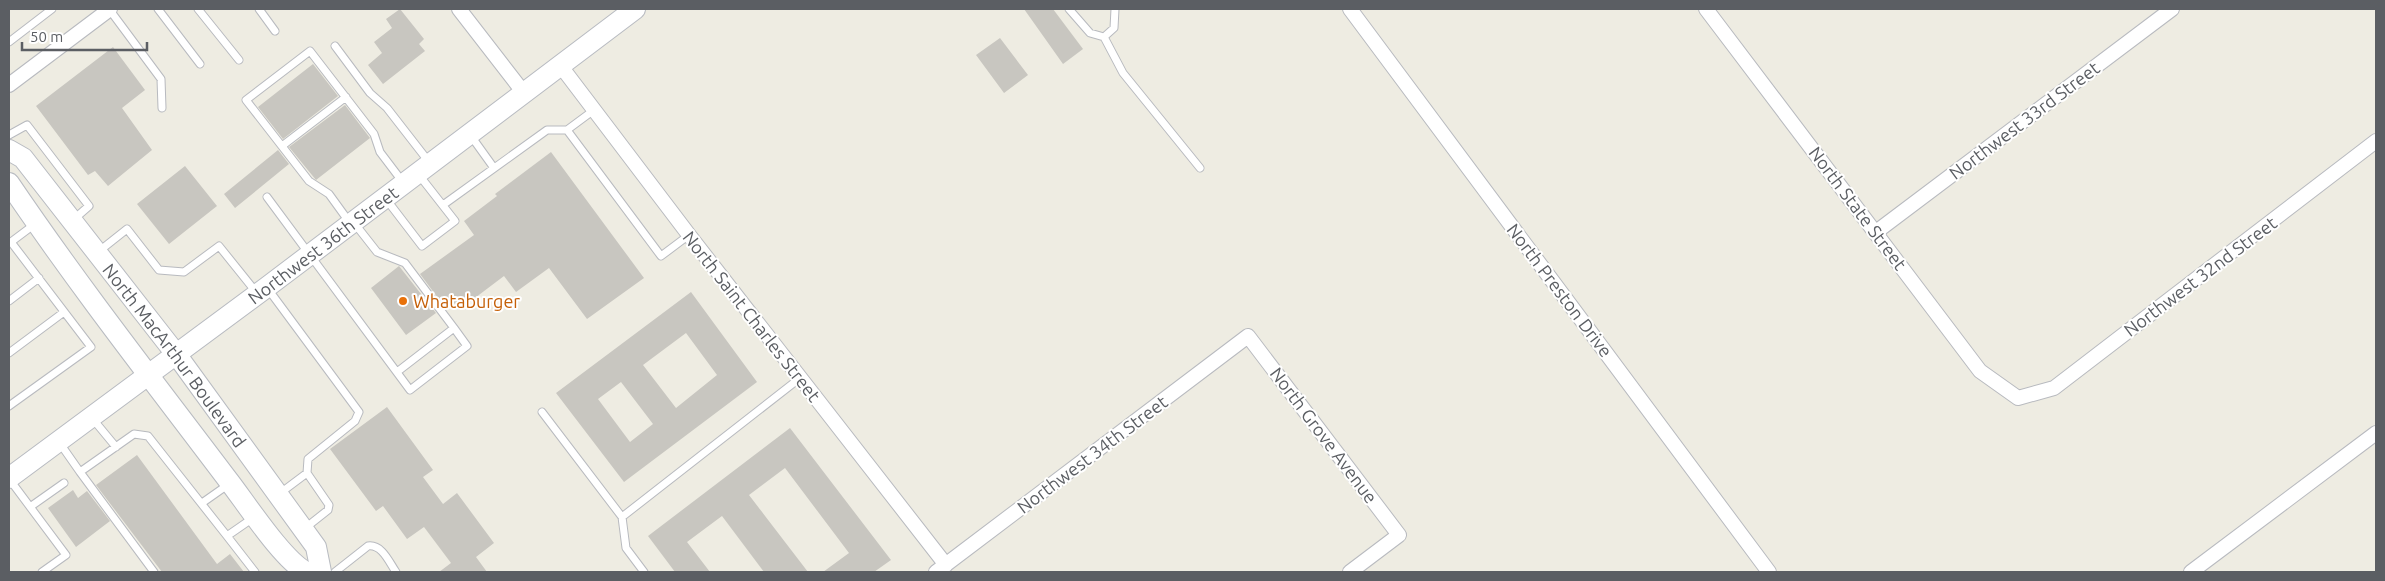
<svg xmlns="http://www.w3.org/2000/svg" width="2385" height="581" font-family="Ubuntu,sans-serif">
<rect width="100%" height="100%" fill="#eeece2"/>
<!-- building -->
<path fill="#c8c6c0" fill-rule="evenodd" d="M400,9L424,39L419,44L425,51L383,84L368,65L382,53L374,42L392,28L386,19Z
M1024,9H1053L1083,49L1063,64Z
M1000,38L1028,75L1004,93L976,55Z
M113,47L145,90L122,108L152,150L108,186L95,171L88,175L36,106Z
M313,64L338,96L283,139L258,107Z
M345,105L370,138L316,180L289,147Z
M278,150L289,164L235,208L224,194Z
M551,152L644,278L587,319L549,268L516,292L504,276L459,310L452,300L444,306L420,274L474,235L464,221L497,196L495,194Z
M185,166L217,206L169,244L137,204Z
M399,266L436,313L406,335L371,288Z
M691,292L757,382L624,482L556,393ZM686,333L717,375L676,408L643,365ZM621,382L653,424L630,442L598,399Z
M387,407L433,470L423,477L443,504L457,493L494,543L476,557L487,572H439L451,563L424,527L407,539L383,506L376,511L330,449Z
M790,428L891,560L874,572H823L849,553L785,468L749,495L808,572H764L722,516L687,542L710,572H675L648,536Z
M137,455L217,564L230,554L244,572H162L96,485Z
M73,490L78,498L87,491L110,521L76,547L48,508Z"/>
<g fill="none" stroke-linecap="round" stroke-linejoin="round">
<!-- lane casing -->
<g stroke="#b8babf" stroke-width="9">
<path id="lane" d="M109,9L161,79L162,108
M158,9L200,64
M198,9L239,60
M259,9L275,31
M1069,9L1090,33L1104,37L1114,28L1115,9
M1104,37L1123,73L1200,168
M9,42L52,9
M335,46L370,93L387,108L429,162
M567,130L594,110
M9,135L27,125L89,206L73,220
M471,136L494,168
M282,146L346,97
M267,197L410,390L467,346L454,328
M386,199L422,246L455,221L419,175
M443,205L547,130H567L661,256L689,235
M350,223L329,194L309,181L246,100L310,51L374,134L380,152L402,181
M355,224L377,252L405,263L454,328L397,372
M98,252L127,229L159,270L184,272L219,246L256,292
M268,289L359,412L355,421L308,459L307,473
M9,301L39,278
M9,353L64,312
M9,406L91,347L11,242L35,224
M542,412L622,517L626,548L644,572
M92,418L116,447
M59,442L80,472L134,434L148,436L227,536L253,518
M80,472L154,572
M10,480L66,555L42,572
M279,494L307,473L329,505L328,510L304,529
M202,503L229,484
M30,507L64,483
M622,517L800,378
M227,536L255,572
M335,572L368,546C382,544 389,562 396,572"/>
</g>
<!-- street casing -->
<g stroke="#b8babf" stroke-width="16">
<path id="street" d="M459,9L524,93
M1350,9L1769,572
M1706,9L1980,371L2018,398L2054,388L2376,141
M560,65L689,235L946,565
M9,85L110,9
M1876,232L2172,9
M936,572L1248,336L1399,535L1350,572
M2191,572L2376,433"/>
</g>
<!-- secondary casing -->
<g stroke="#b8bbc1" stroke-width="22">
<g id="secondary">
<path id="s1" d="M9,150L23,158L176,354L316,547L321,572"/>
<path d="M9,183C78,285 154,382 228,480C246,503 282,559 306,572"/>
<path id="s2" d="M9,478L267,287L635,9"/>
</g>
</g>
<!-- lane -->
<use href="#lane" stroke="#fff" stroke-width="7"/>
<!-- street -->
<use href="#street" stroke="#fff" stroke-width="14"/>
<!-- secondary -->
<use href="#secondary" stroke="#fff" stroke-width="20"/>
</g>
<!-- markers -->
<circle fill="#e8710a" stroke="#fff" stroke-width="2" cx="403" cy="301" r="5"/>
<g text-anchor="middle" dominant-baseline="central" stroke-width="4" stroke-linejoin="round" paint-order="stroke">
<!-- street labels -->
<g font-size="18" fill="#5b5e63" stroke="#fff">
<text transform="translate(2024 120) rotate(-37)">Northwest 33rd Street</text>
<text transform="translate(1858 208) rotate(53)">North State Street</text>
<text stroke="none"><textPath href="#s2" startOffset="391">Northwest 36th Street</textPath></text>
<text transform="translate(2200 276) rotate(-37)">Northwest 32nd Street</text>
<text transform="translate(1560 290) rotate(53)">North Preston Drive</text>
<text transform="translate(752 316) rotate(52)">North Saint Charles Street</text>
<text stroke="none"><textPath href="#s1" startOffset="265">North MacArthur Boulevard</textPath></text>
<text transform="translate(1324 435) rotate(53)">North Grove Avenue</text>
<text transform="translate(1092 454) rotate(-37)">Northwest 34th Street</text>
</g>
<!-- food labels -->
<g font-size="18" fill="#c56008" stroke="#fff" text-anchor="start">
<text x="413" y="301">Whataburger</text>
</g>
</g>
<!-- border -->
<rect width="2385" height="581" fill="none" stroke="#5b5e63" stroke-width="20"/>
<!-- scale -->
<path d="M22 42v8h125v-8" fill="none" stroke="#5b5e63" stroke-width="2.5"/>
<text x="30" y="42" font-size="15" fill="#5b5e63" stroke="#ffffff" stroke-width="4" paint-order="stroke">50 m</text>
</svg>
